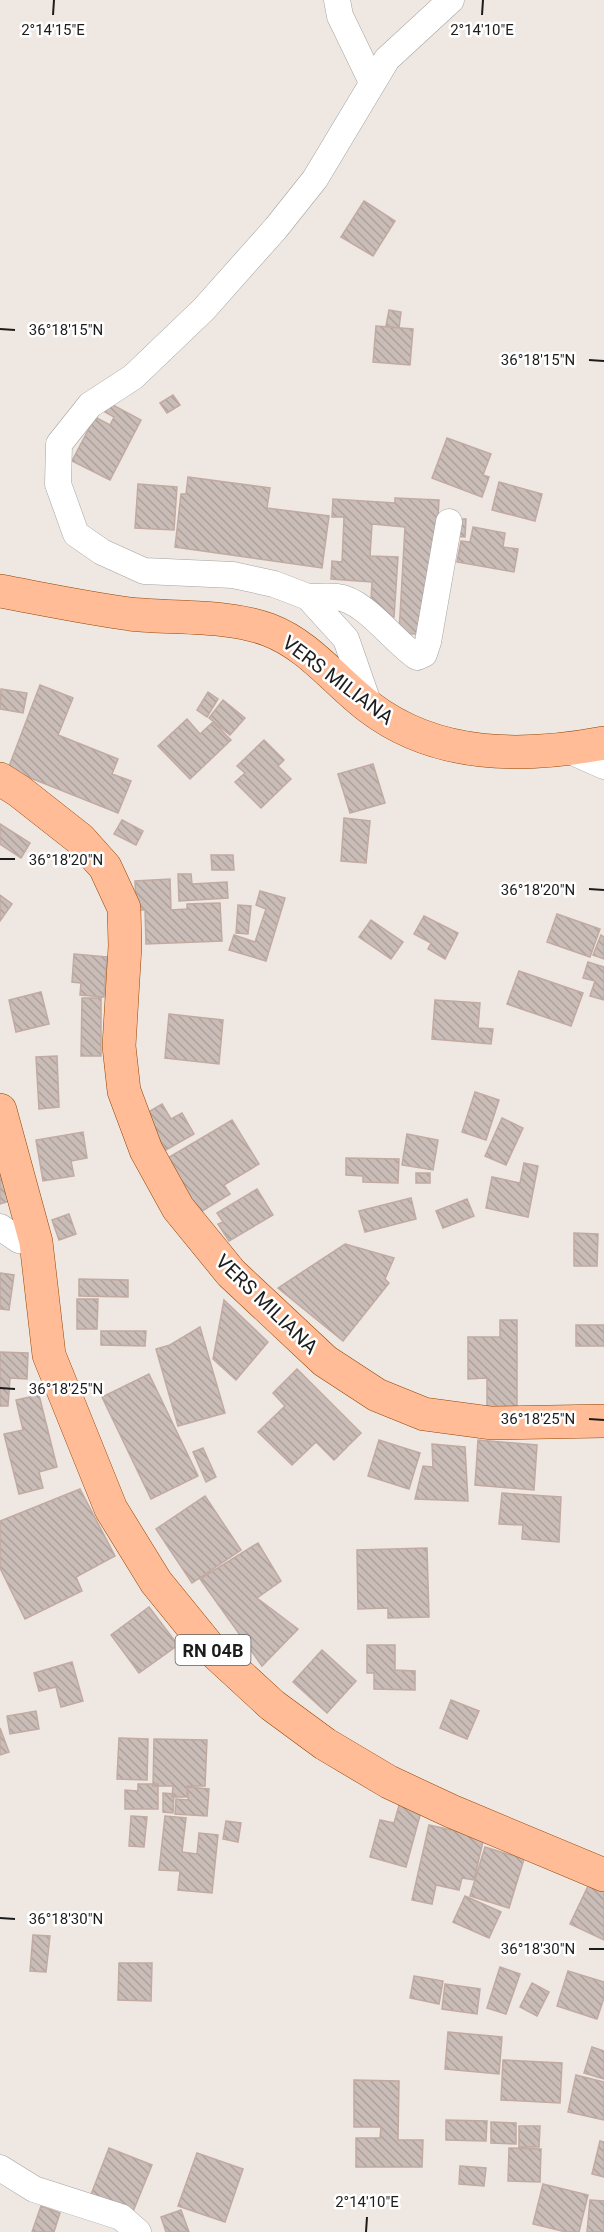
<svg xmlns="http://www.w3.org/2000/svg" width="604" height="2232" font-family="Roboto,sans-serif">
<defs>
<pattern id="building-back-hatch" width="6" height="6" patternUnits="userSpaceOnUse" patternTransform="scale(1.5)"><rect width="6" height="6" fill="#cabcb7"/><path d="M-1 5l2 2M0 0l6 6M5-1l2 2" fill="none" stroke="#ada19d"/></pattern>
</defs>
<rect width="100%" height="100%" fill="#efe7e1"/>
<!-- building -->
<path fill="url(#building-back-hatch)" stroke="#c1aaa2" stroke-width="1.5" d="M364,201L395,221L373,256L341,237Z
M389,310L401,312L399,328L386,326Z
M376,326L413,329L410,365L373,362Z
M173,395L180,405L167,413L160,403Z
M109,403L141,420L110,480L72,461L95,417L110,425L114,417L105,412Z
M447,438L491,454L483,475L489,477L482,497L432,478Z
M188,477L270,488L267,508L329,516L322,568L175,547L181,494H186Z
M499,482L542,494L535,521L492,510Z
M138,484L177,487L174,530L135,528Z
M395,498L439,500L431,635L399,633L405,527L372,524L370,556L398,557L394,617L370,615L372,582L331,579L332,561L342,562L344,517H332L333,499L395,503Z
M453,519H466L465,537L452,536Z
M473,527L505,533L503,547L518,549L514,572L457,562L461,541L470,542Z
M40,685L73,698L58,735L118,759L112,774L131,781L118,813L8,769Z
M1,689L27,693L23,713L0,709Z
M208,692L218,699L207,717L197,710Z
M223,700L245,718L230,735L209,718Z
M187,719L200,734L213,722L231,740L190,779L158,746Z
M264,740L284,760L278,766L291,779L261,808L235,782L245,773L237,766Z
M373,764L385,803L350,813L338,774Z
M344,818L370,821L366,863L341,861Z
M122,820L143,831L136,845L114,834Z
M0,824L30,843L21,858L0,844Z
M211,855H233L234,870H212Z
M178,874H191L192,884L227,882L228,898L179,901Z
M170,879L171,910L187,909V904L220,903L222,941L146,944L145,910H136L135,881Z
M260,891L285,898L266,961L229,950L234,935L255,942L266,909L256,905Z
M0,895L12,904L0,921Z
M238,905L251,906L248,934L236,933Z
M557,914L600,929L590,957L547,942Z
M424,916L458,933L445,959L428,949L431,943L414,934Z
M371,920L403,942L391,959L359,937Z
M601,935L604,937V959L593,955Z
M74,954L107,957L104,997L80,995L81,983L72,982Z
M588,962L604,967V1000L590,996L595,981L583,978Z
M519,971L583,993L571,1026L507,1004Z
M41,992L49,1024L16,1032L9,1000Z
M82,998H101V1056H81Z
M435,1000L480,1003L478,1028L493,1029L491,1044L432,1039Z
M169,1014L223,1020L219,1064L165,1058Z
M57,1056L59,1107L39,1109L36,1057Z
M475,1092L499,1100L486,1140L462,1132Z
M162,1104L171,1119L182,1113L194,1134L166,1150L145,1114Z
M502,1118L523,1128L506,1165L485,1156Z
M232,1120L259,1164L224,1185L230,1194L199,1213L166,1159Z
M83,1132L87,1158L71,1161L74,1176L43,1181L36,1140Z
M407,1134L438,1140L433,1170L402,1165Z
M346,1158L399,1159L398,1183L363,1182V1176L346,1175Z
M524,1163L538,1166L528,1217L486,1208L492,1177L520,1183Z
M0,1170L16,1199L0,1204Z
M416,1173H430V1183H416Z
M257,1189L273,1215L229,1241L218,1224L223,1222L217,1213Z
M411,1198L416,1219L365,1232L359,1211Z
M467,1199L474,1216L443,1228L436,1211Z
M69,1214L76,1234L59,1240L52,1220Z
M574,1233L598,1234L597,1266H574Z
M345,1244L394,1258L385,1279L389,1283L343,1341L278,1288Z
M0,1273L14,1275L9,1310L0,1309Z
M79,1279L128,1280V1297L79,1296Z
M77,1299H98L97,1329H77Z
M224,1300L268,1342L236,1380L213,1359Z
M500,1320H517V1408H487V1378L468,1379V1337H500Z
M576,1325H604V1346H576Z
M200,1327L225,1413L178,1426L156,1349L170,1345Z
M101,1331H146L145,1346L101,1345Z
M0,1352L28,1353L27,1379L10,1378L8,1406H0Z
M297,1369L361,1433L334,1460L316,1442L292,1465L258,1432L285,1406L273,1393Z
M149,1374L198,1476L151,1499L102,1397Z
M39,1395L57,1467L39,1472L43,1488L19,1494L4,1434L23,1430L16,1400Z
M379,1440L420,1453L409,1489L368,1476Z
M478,1440L537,1445L534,1490L475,1485Z
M432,1444L465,1447L468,1501L415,1499L423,1466L433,1467Z
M203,1448L216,1477L206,1482L193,1452Z
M80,1489L115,1556L76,1577L82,1591L25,1619L0,1568V1521Z
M502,1493L561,1497L559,1542L522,1539L523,1525L499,1524Z
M205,1496L241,1550L192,1583L156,1529Z
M258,1543L281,1581L257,1598L298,1629L262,1666L200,1579Z
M427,1548L429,1617L388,1618V1608L358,1609L357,1550Z
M149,1607L178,1645L139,1673L111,1635Z
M367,1645H395V1670L415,1671V1690L374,1689V1673H367Z
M322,1650L356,1681L327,1713L293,1682Z
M72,1662L83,1701L61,1707L56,1687L39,1691L34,1673Z
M451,1700L479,1711L467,1739L440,1728Z
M36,1711L39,1729L10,1734L7,1716Z
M0,1728L9,1752L0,1755Z
M119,1738L148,1739L147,1780L117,1779Z
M154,1739L207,1740L205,1786H187V1797H172L173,1786H153Z
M138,1784H158V1809H125V1790L138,1791Z
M188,1787L209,1789L207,1816L175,1814L176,1799L188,1800Z
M163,1793L174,1794L173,1813L163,1812Z
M400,1802L422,1808L406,1867L370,1857L380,1820L394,1823Z
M131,1816L147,1817L144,1847L129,1846Z
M165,1816L186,1818L182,1852L197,1854L199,1833L218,1835L212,1893L178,1890L180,1871L159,1870Z
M226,1821L241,1823L238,1842L223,1839Z
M429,1825L484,1837L474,1880L462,1878L459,1890L436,1885L432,1904L412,1900Z
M485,1847L524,1859L509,1908L470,1896Z
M590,1882L604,1888V1940L570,1924Z
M465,1896L501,1912L489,1938L453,1922Z
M33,1935L50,1936L46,1972L30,1971Z
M119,1963H152L151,2001L118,2000Z
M500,1967L520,1974L506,2014L487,2008Z
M568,1971L604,1982V1998L597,2019L557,2006Z
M414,1976L443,1981L439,2004L410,1998Z
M532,1983L549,1992L537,2016L520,2007Z
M445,1984L480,1989L477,2014L442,2009Z
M448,2032L502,2037L499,2074L445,2069Z
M592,2047L604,2051V2079L584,2073Z
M503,2060L562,2063L560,2103L501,2100Z
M576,2075L604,2082V2120L568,2112Z
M354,2080L399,2081L398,2140H423L422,2167H356V2138H380L381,2127H354Z
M446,2120L487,2121L486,2141L446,2140Z
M491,2122L516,2123V2144L491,2143Z
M519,2126H540L539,2147H519Z
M600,2141L604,2142V2177L592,2174Z
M109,2148L152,2165L132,2214L90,2197Z
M509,2148L541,2149L540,2182L508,2181Z
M197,2153L243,2169L225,2222L178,2206Z
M460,2166L486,2168L484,2186L459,2184Z
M543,2184L588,2195L579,2232H566L533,2224Z
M590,2200L604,2201V2232H587Z
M41,2206L60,2213L54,2232H32Z
M181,2210L189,2232H166L161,2217Z"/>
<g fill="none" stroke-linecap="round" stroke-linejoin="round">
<!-- minor casing -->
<g stroke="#a3a3a3" stroke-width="27">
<path id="minor" d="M337,0L340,16L372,82
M308,597C318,597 328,596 337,597C365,600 393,641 417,657L424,654L428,642L449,522
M370,708L346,639L308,597L274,584L233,575L144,571L102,552L76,534L58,484L59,444L90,405L133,377L204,309L276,228L315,179L387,59L451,0
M568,750L604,766
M0,1227L19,1240L36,1242
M0,2168L34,2189L121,2217L138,2232"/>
</g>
<!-- major casing -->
<g stroke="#954500" stroke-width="34">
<path id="major" d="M0,591C43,599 86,608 130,614C174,619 227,614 269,630C309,645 336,682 369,707C437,759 524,758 604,743
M0,779L19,791L80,839L105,867L124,908L125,946L119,1046L124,1091L146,1150L178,1208L231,1273L325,1361L377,1395L424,1414L491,1423L604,1421
M0,1110L36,1242L49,1355L111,1509L156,1582L208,1646L272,1705L325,1744L389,1782L451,1811L604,1875"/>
</g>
<!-- minor -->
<use href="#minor" stroke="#fff" stroke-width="26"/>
<!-- major -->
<use href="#major" stroke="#ffbc96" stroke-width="33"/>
</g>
<!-- ticks -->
<path fill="none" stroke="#1c1c1c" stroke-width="2" d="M53,15L54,0M482,15L483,0M0,329L15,330M589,360L604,361M0,859H15M589,889L604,890M0,1388L15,1389M589,1419L604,1420M0,1918L15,1919M589,1949H604M366,2232L367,2217"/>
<g text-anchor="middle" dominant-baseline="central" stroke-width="5" stroke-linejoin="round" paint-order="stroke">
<!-- shield labels -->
<rect fill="#fff" stroke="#606060" stroke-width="1.5" x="175.5" y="1635" width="75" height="30" rx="4.5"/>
<g font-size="18" font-weight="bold" fill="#1c1c1c">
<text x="213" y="1650">RN 04B</text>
</g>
<!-- street labels -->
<g font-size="20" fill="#1c1c1c" stroke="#fff">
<text transform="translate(338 680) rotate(37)">VERS MILIANA</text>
<text transform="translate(267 1304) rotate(44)">VERS MILIANA</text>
</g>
</g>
<g font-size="15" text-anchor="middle" fill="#1c1c1c" stroke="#fff" stroke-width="5" stroke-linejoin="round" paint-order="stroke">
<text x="53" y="35">2°14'15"E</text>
<text x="482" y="35">2°14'10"E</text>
<text x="66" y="335">36°18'15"N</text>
<text x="538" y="365">36°18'15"N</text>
<text x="66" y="865">36°18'20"N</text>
<text x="538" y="895">36°18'20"N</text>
<text x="66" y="1394">36°18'25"N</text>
<text x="538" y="1424">36°18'25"N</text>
<text x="66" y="1924">36°18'30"N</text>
<text x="538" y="1954">36°18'30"N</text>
<text x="367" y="2207">2°14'10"E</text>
</g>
</svg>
